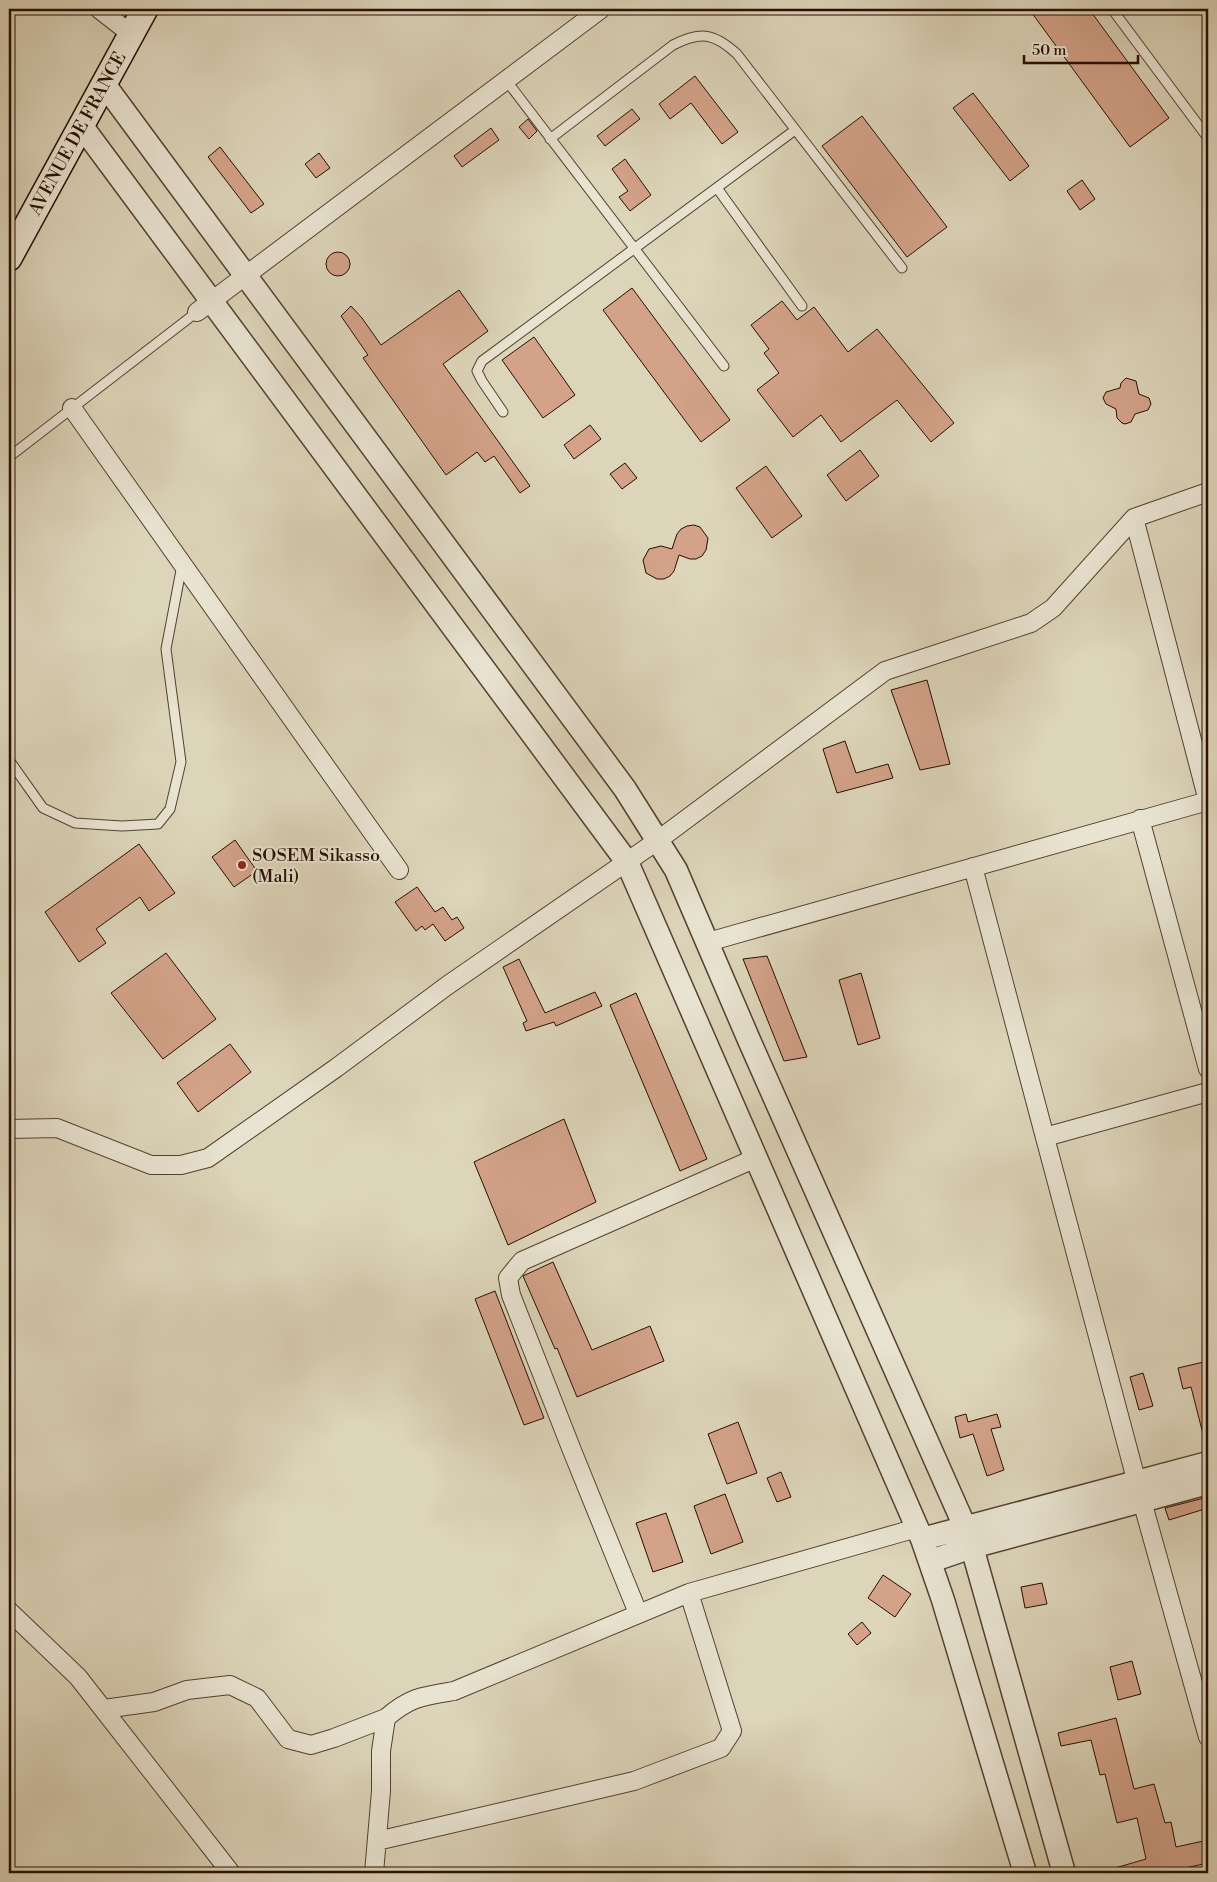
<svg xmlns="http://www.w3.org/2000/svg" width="1217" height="1882" font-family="'Libre Bodoni',serif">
<rect width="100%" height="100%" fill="#ddd5ba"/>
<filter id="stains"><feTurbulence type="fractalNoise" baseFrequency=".004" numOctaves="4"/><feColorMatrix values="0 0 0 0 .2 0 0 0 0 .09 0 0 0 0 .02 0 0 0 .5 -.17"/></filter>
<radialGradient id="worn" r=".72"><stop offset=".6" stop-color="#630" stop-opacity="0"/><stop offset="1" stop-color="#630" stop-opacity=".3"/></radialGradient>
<!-- building -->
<path fill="#d3a289" stroke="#270e02" d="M1029,9H1089L1169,118L1130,147Z
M695,76L738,132L722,144L691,103L670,119L659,104Z
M973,93L1029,166L1010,181L953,108Z
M632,109L640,119L605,146L597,136Z
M862,116L947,227L907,257L822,146Z
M528,119L537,131L529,139L519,127Z
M491,128L499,140L462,167L454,156Z
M220,147L264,204L251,213L208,157Z
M319,153L330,168L316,178L305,164Z
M625,159L651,195L630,211L619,197L628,191L612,169Z
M1082,180L1095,199L1080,210L1067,191Z
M326 264a12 12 0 1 1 24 0a12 12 0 1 1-24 0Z
M632,288L730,420L701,442L603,310Z
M459,290L488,331L443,364L530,486L520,493L494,456L485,462L477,452L446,475L363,358L368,355L341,316L351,306L362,318L381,345Z
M782,301L797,320L814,307L848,352L877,329L954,423L931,442L897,400L841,442L821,415L793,437L757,390L779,373L764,353L769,349L751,325Z
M534,337L575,395L543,418L502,360Z
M1126,378L1136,381L1139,394L1149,398L1151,404L1148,410L1135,414L1131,422L1125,424L1122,423L1117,418L1116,409L1106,404L1103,398L1106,392L1120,388L1121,383Z
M590,425L601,439L574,459L564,445Z
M860,450L879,476L846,501L827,475Z
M625,463L637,478L622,489L610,474Z
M766,466L802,516L772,538L736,488Z
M694,525L700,527L708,538L706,550L702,556L696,559H690L679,555L674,571L670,576L664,579H657L646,573L643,560L649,549L661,546L672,549L677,534L681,529L687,526Z
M927,680L950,764L920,770L891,690Z
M845,741L856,773L888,764L893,778L837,793L823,749Z
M235,840L257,871L234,887L212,857Z
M139,844L175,893L149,911L140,897L96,929L106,943L79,962L45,912Z
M417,887L435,912L443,907L452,920L457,917L464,928L445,941L433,924L425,930L422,926L416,931L395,902Z
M166,953L216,1019L163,1059L111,993Z
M767,956L807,1057L784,1061L743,959Z
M519,959L545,1013L595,992L602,1006L556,1026L554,1022L526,1031L523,1023L527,1021L503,967Z
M861,973L880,1038L858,1045L839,980Z
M636,993L707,1159L680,1171L610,1005Z
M230,1044L251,1072L198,1112L177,1083Z
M564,1119L596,1202L508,1245L474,1162Z
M553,1262L592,1350L650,1326L664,1361L577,1397L557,1348L555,1349L523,1276Z
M495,1291L544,1418L524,1425L475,1299Z
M1208,1361V1437L1204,1438L1191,1387L1183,1389L1178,1368Z
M1143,1373L1153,1406L1139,1410L1130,1377Z
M966,1414L968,1422L997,1414L1001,1427L991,1429L1004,1470L987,1476L973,1434L960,1438L955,1417Z
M738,1422L757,1473L727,1484L708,1434Z
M781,1472L791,1497L777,1502L767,1478Z
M725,1494L743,1542L711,1554L694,1506Z
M1208,1497V1508L1169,1520L1165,1508Z
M666,1513L683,1562L653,1572L636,1523Z
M883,1575L911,1594L895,1617L868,1598Z
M1042,1583L1047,1604L1025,1608L1021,1587Z
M862,1622L871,1633L857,1645L848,1634Z
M1132,1661L1141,1694L1118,1700L1110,1667Z
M1116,1718L1134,1789L1154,1784L1165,1823L1171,1822L1176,1847L1208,1840V1863L1163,1873H1109L1108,1870L1146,1859L1137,1818L1117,1823L1105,1774L1100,1775L1091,1740L1061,1746L1058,1733Z"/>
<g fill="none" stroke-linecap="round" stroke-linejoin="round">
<!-- service casing -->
<g stroke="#544030" stroke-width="11">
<path id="service" d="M1112,9L1208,138
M506,80L724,366
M550,139L673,45C701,31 714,33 737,54L902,268
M717,188L802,306
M503,412L482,381L477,371L482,361L795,130
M9,457L197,312
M9,760L43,808L75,823L122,826L158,824L170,809L181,762L166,649L182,565"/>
</g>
<!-- minor casing -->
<g stroke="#544030" stroke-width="20">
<path id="minor" d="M99,9L131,34
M197,312L601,9
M72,408L399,870
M1134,518L1208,801
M1140,819L1208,1069
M973,867L1137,1483L1208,1737
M708,942L1208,801
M9,1129L57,1128L151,1165H181L208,1158L336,1068L448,985L657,841L885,671L1031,623L1053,608L1134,518L1208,492
M1045,1137L1208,1092
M9,1611L78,1677L231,1873
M638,1613L573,1453L511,1295L508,1278L522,1261L756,1158
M104,1709L154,1702L187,1690L230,1685L257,1698L288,1739L311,1745L334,1738L386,1718
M377,1841L634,1781L721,1748L732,1731L689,1593
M374,1873L381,1791V1751L386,1718C410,1697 423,1696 454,1691L689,1593L917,1528"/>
</g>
<!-- tertiary casing -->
<g stroke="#544030" stroke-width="25">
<path id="tertiary" d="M104,84L625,789L676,870L749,1040L965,1527L972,1547L1064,1873
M81,125L627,862L922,1539L943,1600L1025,1873
M922,1539L1208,1463
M931,1561L972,1547L1208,1483"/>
</g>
<!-- secondary casing -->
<g stroke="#270e02" stroke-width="28">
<g id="secondary">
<path id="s1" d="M9,258L145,9"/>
</g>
</g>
<!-- service -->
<use href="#service" stroke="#e9e4d2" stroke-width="9"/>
<!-- minor -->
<use href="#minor" stroke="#e9e4d2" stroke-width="18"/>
<!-- tertiary -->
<use href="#tertiary" stroke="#e9e4d2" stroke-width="22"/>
<!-- secondary -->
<use href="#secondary" stroke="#e9e4d2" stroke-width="25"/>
</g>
<!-- markers -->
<circle fill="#8f2418" stroke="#e9e4d2" stroke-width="2" cx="242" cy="865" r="5"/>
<g text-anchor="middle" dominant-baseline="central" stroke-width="4" stroke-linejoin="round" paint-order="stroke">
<!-- street labels -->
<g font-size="18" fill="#270e02" stroke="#e9e4d2">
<text stroke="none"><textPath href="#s1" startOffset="142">AVENUE DE FRANCE</textPath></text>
</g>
<!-- poi labels -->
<g font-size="18" fill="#270e02" stroke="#e9e4d2" text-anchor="start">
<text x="252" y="855">SOSEM Sikasso<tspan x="252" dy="21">(Mali)</tspan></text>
</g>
</g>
<!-- margin -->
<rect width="1217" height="1882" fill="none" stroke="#ddd5ba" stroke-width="30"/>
<rect x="10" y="10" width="1197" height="1862" fill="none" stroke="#270e02" stroke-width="2.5"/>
<rect x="15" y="15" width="1187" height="1852" fill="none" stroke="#270e02"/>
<!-- scale -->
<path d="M1024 55v8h114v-8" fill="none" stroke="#270e02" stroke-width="2.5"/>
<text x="1032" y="55" font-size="15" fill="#270e02" stroke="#e9e4d2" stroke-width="4" paint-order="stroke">50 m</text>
<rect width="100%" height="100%" filter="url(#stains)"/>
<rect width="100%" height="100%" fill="url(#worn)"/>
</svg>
